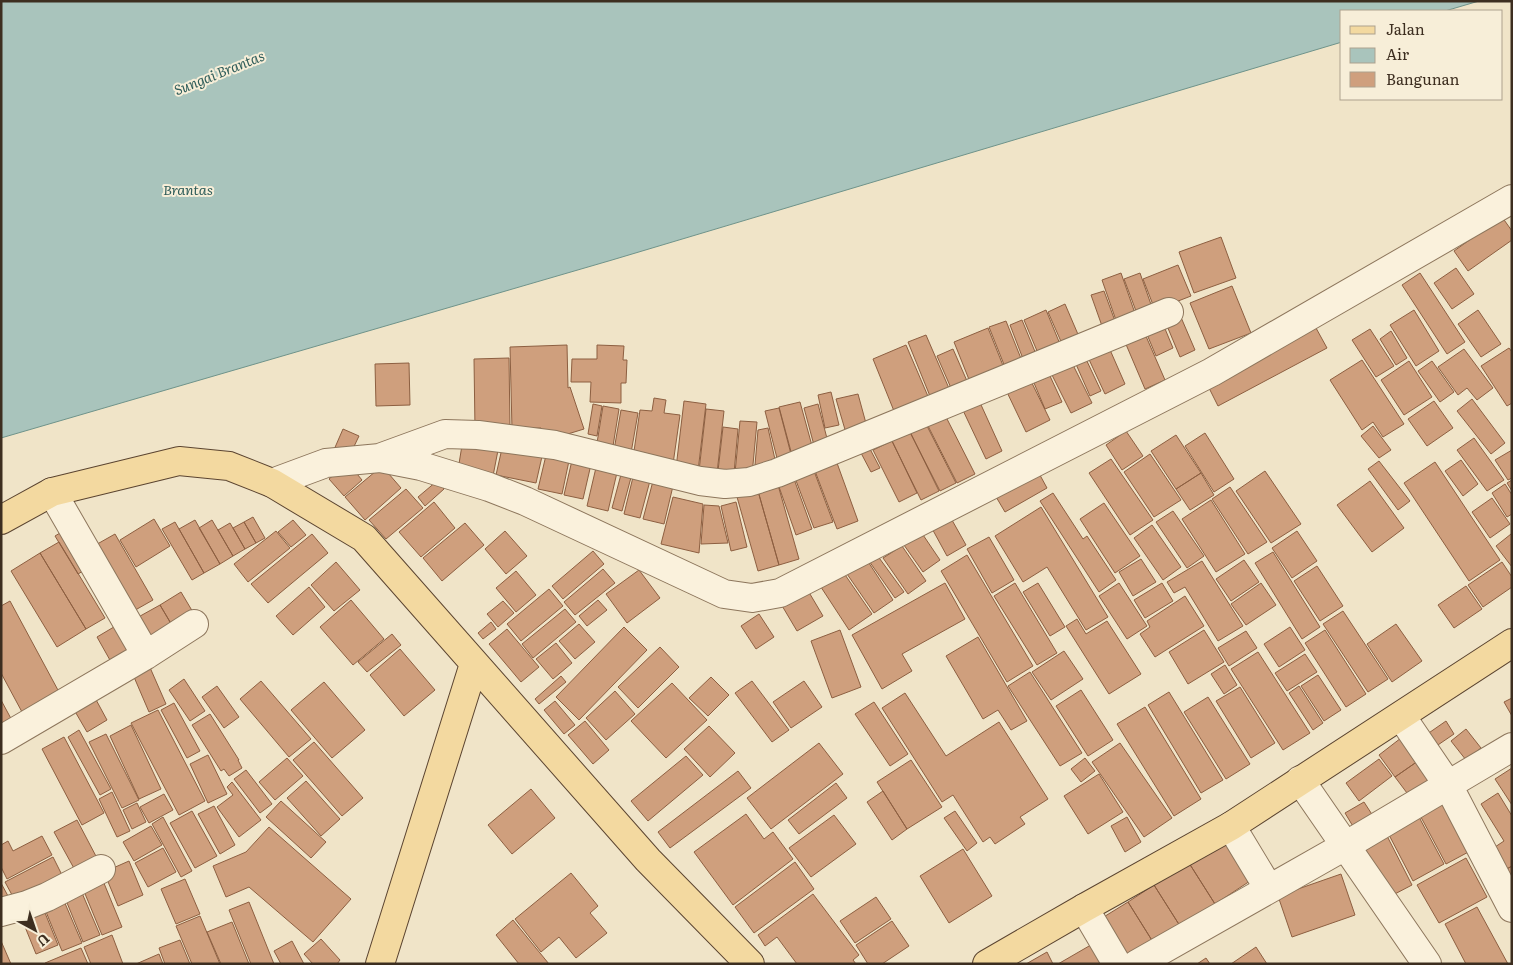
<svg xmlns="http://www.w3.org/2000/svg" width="1513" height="965" font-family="Literata,serif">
<rect width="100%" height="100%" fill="#f0e4c8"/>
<!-- water -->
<path fill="#a9c4bc" stroke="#6f938a" d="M1,1H1479L1445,11H1342V42L612,260L1,438Z"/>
<!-- building -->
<path fill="#cf9f7d" stroke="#8d5f41" d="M1502,217L1512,231V240L1468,271L1454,251Z
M1221,237L1236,278L1194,293L1179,252Z
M1178,265L1191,296L1155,310L1143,279Z
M1456,268L1474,294L1452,309L1434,283Z
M1121,273L1137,319L1118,326L1102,280Z
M1140,273L1154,313L1139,319L1124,279Z
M1420,273L1465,342L1447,354L1402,285Z
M1232,286L1251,333L1209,349L1190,303Z
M1104,291L1115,321L1102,326L1091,295Z
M1065,304L1080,339L1063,346L1048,312Z
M1046,310L1062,349L1040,358L1024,320Z
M1414,310L1439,351L1416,366L1390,325Z
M1478,310L1501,344L1481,357L1458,324Z
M1180,315L1195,350L1180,357L1165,321Z
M1022,320L1038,359L1025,364L1010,325Z
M1006,321L1024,366L1007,372L989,327Z
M1163,324L1173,348L1156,356L1146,332Z
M1142,327L1165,380L1145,389L1122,335Z
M988,328L1006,373L972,387L954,342Z
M1316,328L1327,348L1218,406L1208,386Z
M1370,329L1394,366L1376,377L1352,340Z
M1391,331L1407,358L1396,365L1380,339Z
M926,335L951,393L932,401L908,342Z
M1107,343L1125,384L1105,394L1086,353Z
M567,345L568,388L570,387L584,429L545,441L541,428L512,429L510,347Z
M597,345L624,346L623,360H627L626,383H621V403L590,402L591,382H571L572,359H597Z
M906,345L930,401L896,416L873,359Z
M1509,348L1512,352V403L1507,406L1481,366Z
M953,349L967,381L951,388L937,356Z
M1464,349L1493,388L1477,400L1467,388L1458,395L1438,367Z
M1085,357L1101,391L1090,396L1075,362Z
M509,358L510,428L475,429L474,359Z
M1362,360L1404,424L1383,437L1373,422L1362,430L1330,380Z
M1071,361L1092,403L1071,413L1050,371Z
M1409,361L1432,397L1404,415L1381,380Z
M1432,361L1454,392L1440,402L1418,371Z
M409,363L410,405L376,406L375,364Z
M1050,376L1062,402L1045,409L1034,383Z
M1029,377L1050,420L1026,432L1005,388Z
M831,392L839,425L825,428L818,395Z
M858,394L867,427L846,433L836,399Z
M977,396L1002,451L986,459L960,404Z
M654,398L666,400L664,413L680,415L673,464L633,458L640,410L652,411Z
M1472,399L1505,443L1491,454L1457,411Z
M684,401L706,404L698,471L676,468Z
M1434,401L1453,428L1427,446L1408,419Z
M800,402L814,453L793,459L779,407Z
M593,404L602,406L597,436L588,434Z
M818,404L829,446L815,449L804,408Z
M603,406L619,409L613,446L597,443Z
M779,408L792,458L778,462L765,411Z
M706,409L724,411L717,473L699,471Z
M621,410L638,413L631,453L614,450Z
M945,415L975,474L957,483L927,424Z
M740,421L757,422L752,475L735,473Z
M926,424L956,483L940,491L910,432Z
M1373,426L1391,450L1379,458L1361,436Z
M723,427L738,429L734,473L718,471Z
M768,428L776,464L755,465L758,430Z
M343,429L359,436L348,459L333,452Z
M1126,431L1143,456L1122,470L1106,445Z
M910,432L939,491L921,500L892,441Z
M1205,433L1234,479L1214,492L1185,446Z
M1176,435L1201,473L1176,489L1151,451Z
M1474,438L1504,480L1487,491L1457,450Z
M463,439L499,445L493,476L458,470Z
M892,441L917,493L899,502L873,450Z
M503,444L543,452L536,483L496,475Z
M870,449L880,468L871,472L861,453Z
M1512,450V478L1508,480L1495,460Z
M547,451L570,456L562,494L538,489Z
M1150,454L1181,500L1154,517L1124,472Z
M573,456L592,460L583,499L564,495Z
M598,459L619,464L608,511L587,506Z
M1111,459L1153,520L1130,535L1089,473Z
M1461,460L1478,484L1463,496L1445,471Z
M1379,461L1410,501L1398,510L1368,469Z
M1435,462L1500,560L1469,581L1404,483Z
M348,463L362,480L344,496L329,479Z
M837,463L858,521L837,529L815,471Z
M382,466L401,488L365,520L345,497Z
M1035,466L1047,488L1005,512L992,490Z
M623,467L633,470L622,511L612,508Z
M814,471L833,522L814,528L795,478Z
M1265,471L1301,524L1271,543L1236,491Z
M634,473L651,477L640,518L624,514Z
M1201,473L1214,495L1190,510L1176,489Z
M794,479L812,529L796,535L778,484Z
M1512,480V491L1507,483Z
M437,481L444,489L425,506L418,497Z
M653,481L673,486L664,524L643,519Z
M1370,481L1404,528L1372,552L1337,505Z
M1505,484L1512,495V514L1507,517L1492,493Z
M778,485L799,559L779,565L758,491Z
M1230,487L1267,542L1248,554L1212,499Z
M406,489L423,508L386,539L369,520Z
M758,491L779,565L758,571L737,497Z
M1053,493L1083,539L1087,536L1116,580L1099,592L1040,501Z
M673,497L703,504L699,553L661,544Z
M1492,498L1510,524L1490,538L1472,512Z
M1211,500L1245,554L1216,572L1182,519Z
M434,502L455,528L421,557L399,532Z
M736,502L747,547L731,551L721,506Z
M1104,503L1140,556L1115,573L1080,519Z
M704,505L719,506L728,543L701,544Z
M1041,507L1108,617L1086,630L1047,567L1023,582L995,536Z
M1173,511L1204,556L1187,568L1156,522Z
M948,513L966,545L947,556L929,523Z
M253,517L265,538L256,543L244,522Z
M154,519L170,546L136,567L120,540Z
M195,520L220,564L204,573L179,529Z
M212,520L233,556L220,564L199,528Z
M293,520L306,535L291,547L278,532Z
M175,522L204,573L192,580L162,529Z
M244,522L256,543L245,549L233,528Z
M230,523L245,549L233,556L218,530Z
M465,523L484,545L442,581L423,558Z
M1152,525L1181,567L1163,580L1134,538Z
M917,526L940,560L923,572L899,538Z
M70,527L93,565L78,574L55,536Z
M276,531L290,548L248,582L234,564Z
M505,531L527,556L506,574L485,549Z
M1297,531L1317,561L1292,578L1272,548Z
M115,534L153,600L130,613L92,547Z
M312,534L328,553L268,603L251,584Z
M1511,534L1512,536V567L1496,546Z
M989,537L1014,580L992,593L967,549Z
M59,542L105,618L86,629L40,553Z
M902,546L926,581L908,594L883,558Z
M593,551L604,564L563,599L552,586Z
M1273,552L1320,627L1302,639L1255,563Z
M40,553L86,629L57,647L11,571Z
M877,555L904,592L895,598L869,561Z
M967,555L1033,666L1007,682L941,571Z
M1141,559L1156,582L1133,596L1119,572Z
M867,560L893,600L874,613L847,574Z
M1244,560L1259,582L1231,601L1216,579Z
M1202,561L1243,626L1218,641L1185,587L1174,593L1167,582Z
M336,562L360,590L334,611L311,585Z
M1502,562L1512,577V587L1483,607L1468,585Z
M839,566L872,614L849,630L817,581Z
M1317,566L1343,606L1320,621L1294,581Z
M603,569L615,583L575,615L564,602Z
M639,570L660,598L627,623L606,594Z
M516,571L536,595L516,612L496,588Z
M945,583L965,619L902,654L912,671L882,689L852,635Z
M1015,583L1057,653L1037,665L994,596Z
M1038,583L1065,627L1050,636L1023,592Z
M1119,583L1147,626L1127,639L1099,596Z
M1162,583L1173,601L1145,618L1134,600Z
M1261,583L1276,605L1246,625L1231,604Z
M1466,586L1482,609L1454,628L1438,605Z
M309,587L325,607L293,635L276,616Z
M549,589L563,606L521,641L507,624Z
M807,589L823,616L797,631L781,604Z
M181,592L197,619L176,632L160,605Z
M1185,596L1204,626L1155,657L1140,634L1150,627L1147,621Z
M351,600L384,639L353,665L320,627Z
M598,600L607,610L587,626L579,616Z
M10,601L59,692L22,712L1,673V606Z
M503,601L514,613L498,627L487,614Z
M160,605L176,632L149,647L133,620Z
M565,609L576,622L533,658L522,644Z
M1343,611L1388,679L1368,692L1323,624Z
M759,614L774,637L756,649L741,626Z
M1077,619L1086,634L1107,621L1141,674L1109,694L1066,626Z
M124,621L142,653L115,669L97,637Z
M491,622L496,629L483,639L478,633Z
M579,624L595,642L575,659L559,641Z
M1396,624L1422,661L1392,682L1367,644Z
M624,627L647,650L579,720L556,697Z
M1290,627L1305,650L1279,667L1264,644Z
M507,629L539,667L521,682L489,644Z
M840,630L861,687L832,698L811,641Z
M1204,630L1224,662L1188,684L1169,652Z
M1325,630L1366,694L1346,707L1305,643Z
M1246,631L1257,648L1229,666L1218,648Z
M392,634L401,645L367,672L358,662Z
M978,637L1027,721L1011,730L998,710L983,719L946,656Z
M556,643L572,663L553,679L536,659Z
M660,647L679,667L638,708L618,687Z
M400,649L435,690L404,716L370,675Z
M1064,651L1083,679L1051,700L1032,672Z
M1258,652L1310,733L1283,750L1231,669Z
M1305,654L1317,672L1287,691L1275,673Z
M148,663L166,704L149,712L131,670Z
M1225,665L1237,685L1224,694L1211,674Z
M1030,672L1082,753L1060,766L1008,686Z
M1318,675L1341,710L1324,721L1301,686Z
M561,676L566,682L539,704L535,699Z
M711,677L729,695L708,716L689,698Z
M184,679L205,711L190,721L169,690Z
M261,681L311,739L289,757L240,699Z
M752,681L789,730L772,742L735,693Z
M804,681L822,707L791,728L773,702Z
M324,682L365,730L332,758L291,710Z
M672,683L707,720L666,758L631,721Z
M217,686L239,717L224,728L202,697Z
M1299,686L1323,723L1313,730L1289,693Z
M1240,687L1275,743L1251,758L1216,701Z
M1081,690L1113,740L1088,756L1056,706Z
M615,691L635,714L606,740L586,718Z
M1169,692L1223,780L1201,793L1148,705Z
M905,693L946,756L999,722L1048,799L1020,817L1025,824L995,844L990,837L983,842L953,795L942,802L882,708Z
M94,696L107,720L87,732L73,708Z
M1208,697L1250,764L1226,779L1184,712Z
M1512,698V716L1504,702Z
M1,700L15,726L1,734Z
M555,701L575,725L564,734L544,710Z
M874,702L908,754L890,766L855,714Z
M174,703L200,751L187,758L161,710Z
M1145,707L1201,799L1174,816L1117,724Z
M158,710L205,801L179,815L131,723Z
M210,714L239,760H238L242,768L229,776L224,769L221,771L192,725Z
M585,721L609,750L593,764L568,735Z
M1446,721L1454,734L1432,749L1423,737Z
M131,725L161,789L139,799L110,736Z
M709,726L735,753L710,777L684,749Z
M1466,729L1481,748L1466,760L1451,741Z
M79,730L111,789L100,795L68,737Z
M106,734L139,800L122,808L89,742Z
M64,737L104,813L82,825L42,749Z
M1401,738L1418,761L1395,777L1379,755Z
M314,742L363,798L342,816L293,760Z
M819,743L843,774L771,829L747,798Z
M1120,743L1172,818L1144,837L1092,762Z
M208,755L227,794L208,803L190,764Z
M686,756L703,775L648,821L631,801Z
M287,758L303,776L275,800L259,782Z
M1085,758L1095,771L1081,782L1071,769Z
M1379,759L1392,776L1359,801L1346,783Z
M911,760L942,807L907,829L877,782Z
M1418,761L1432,781L1410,797L1395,777Z
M1512,768V805L1495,779Z
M246,770L272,804L260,813L234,779Z
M738,771L751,788L670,848L658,832Z
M1099,774L1123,812L1088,834L1064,796Z
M306,781L340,819L321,836L287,798Z
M232,782L261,820L239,837L217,807L233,795L227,787Z
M836,783L847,798L799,834L788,820Z
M531,789L555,818L512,854L488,825Z
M883,791L907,829L892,840L867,802Z
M1444,791L1474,849L1446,864L1415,806Z
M112,792L130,831L117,837L99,799Z
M1498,793L1512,816V866L1505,870L1492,849L1504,841L1481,804Z
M164,794L173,810L149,823L140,807Z
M281,801L326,842L311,858L266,817Z
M1364,802L1373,816L1354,828L1345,813Z
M137,803L146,822L132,829L123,810Z
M214,806L235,845L220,854L198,814Z
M192,811L217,856L195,868L170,823Z
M955,811L977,843L967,851L944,818Z
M746,814L764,839L773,832L793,859L733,905L694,852Z
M834,815L856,844L811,877L789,848Z
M163,817L192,871L181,877L152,824Z
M1127,817L1141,842L1125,852L1111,826Z
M1419,817L1444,864L1413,881L1388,833Z
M77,820L98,860L76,872L54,832Z
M151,826L162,845L134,861L123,842Z
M269,827L351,899L313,942L249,887L226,897L213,866L246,852Z
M1384,830L1412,885L1389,897L1362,842Z
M42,836L52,855L7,879L1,867V845L8,841L13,851Z
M1224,840L1250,881L1215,904L1189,863Z
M163,848L176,872L148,887L135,863Z
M963,849L992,896L949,923L920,876Z
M53,857L65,881L18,906L5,882Z
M1466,858L1487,897L1439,923L1417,885Z
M129,861L143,895L118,906L104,872Z
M795,862L814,889L754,933L735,907Z
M1189,863L1215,904L1180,926L1154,885Z
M1512,866V881L1505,870Z
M571,873L598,906L590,913L607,933L576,958L559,937L541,952L515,919Z
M1341,874L1355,915L1292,937L1278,896Z
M101,876L122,927L102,935L81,884Z
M185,879L200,914L176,924L161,889Z
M1,883L8,896L1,900Z
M1154,885L1180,926L1153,942L1128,902Z
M79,886L100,935L83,942L63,893Z
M61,894L82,943L62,951L42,902Z
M813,894L859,955L853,960L856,964H797L777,937L765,946L758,935Z
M876,897L891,919L855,943L840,921Z
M249,902L274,964H251L229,910Z
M1128,902L1153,942L1128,959L1102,918Z
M41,903L58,945L36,954L19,912Z
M1477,907L1508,964H1466L1445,924Z
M200,916L220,964H192L176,926Z
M513,920L549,964H519L496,935Z
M892,921L909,946L882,964H868L856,945Z
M232,922L249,964H221L207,932Z
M112,935L123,964H91L84,947Z
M321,939L340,960L337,964H313L304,954Z
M180,940L190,964H165L159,948Z
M1,941L11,964H1Z
M292,941L304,964H281L274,951Z
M1096,942L1109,964H1058Z
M1256,947L1267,964H1231Z
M81,948L88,964H46L45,963Z
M1047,952L1053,964H1026Z
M159,954L163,964H136Z
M1206,958L1210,964H1197Z"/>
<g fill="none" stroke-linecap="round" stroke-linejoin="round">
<!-- minor casing -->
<g stroke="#8d765c" stroke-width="30">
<path id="minor" d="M382,457L445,434L478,435L555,445L700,481L725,484L749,482L777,473L1169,312
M272,483L326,463L380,458L421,466L489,487L525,501L724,594L752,598L780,593L1212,372L1512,199
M52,492L146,655
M1401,716L1448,785L1512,908
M1,740L146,655L194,624
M1300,780L1427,964
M1231,826L1269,889
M1084,908L1117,964
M1,912L27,905L47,897L101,869
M1137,964L1345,846L1512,747"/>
</g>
<!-- major casing -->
<g stroke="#5b4430" stroke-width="30">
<path id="major" d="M1,520L52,492L179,461L229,466L272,483L364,538L648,860L750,964
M380,964L474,664
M987,964L1084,908L1231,826L1512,643"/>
</g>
<!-- minor -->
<use href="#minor" stroke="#faf1dc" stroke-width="28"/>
<!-- major -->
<use href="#major" stroke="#f3d9a0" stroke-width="28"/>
</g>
<g text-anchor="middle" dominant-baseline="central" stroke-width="4" stroke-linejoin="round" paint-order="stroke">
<!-- water labels -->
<g font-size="14" font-style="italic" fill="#2f5d5a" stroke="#f7eed8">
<text transform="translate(219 72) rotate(-22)">Sungai Brantas</text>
<text x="188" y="189">Brantas</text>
</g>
</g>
<!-- border -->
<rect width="1513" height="965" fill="none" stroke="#3d2e20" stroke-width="5"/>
<!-- legend -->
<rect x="1340" y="10" width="162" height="90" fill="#f7eed8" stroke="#ada18e"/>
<rect x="1350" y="26" width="25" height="8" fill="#f3d9a0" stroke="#ada18e"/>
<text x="1386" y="35" font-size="15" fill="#3d2e20">Jalan</text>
<rect x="1350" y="48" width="25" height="15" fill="#a9c4bc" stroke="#ada18e"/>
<text x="1386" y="60" font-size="15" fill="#3d2e20">Air</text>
<rect x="1350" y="72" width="25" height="15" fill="#cf9f7d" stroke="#ada18e"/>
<text x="1386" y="85" font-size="15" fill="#3d2e20">Bangunan</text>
<!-- north arrow -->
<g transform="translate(35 930) rotate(140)" stroke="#f7eed8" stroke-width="4" paint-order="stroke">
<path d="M0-4L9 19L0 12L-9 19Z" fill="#3d2e20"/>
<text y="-8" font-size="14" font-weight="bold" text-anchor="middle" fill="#3d2e20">U</text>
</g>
</svg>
